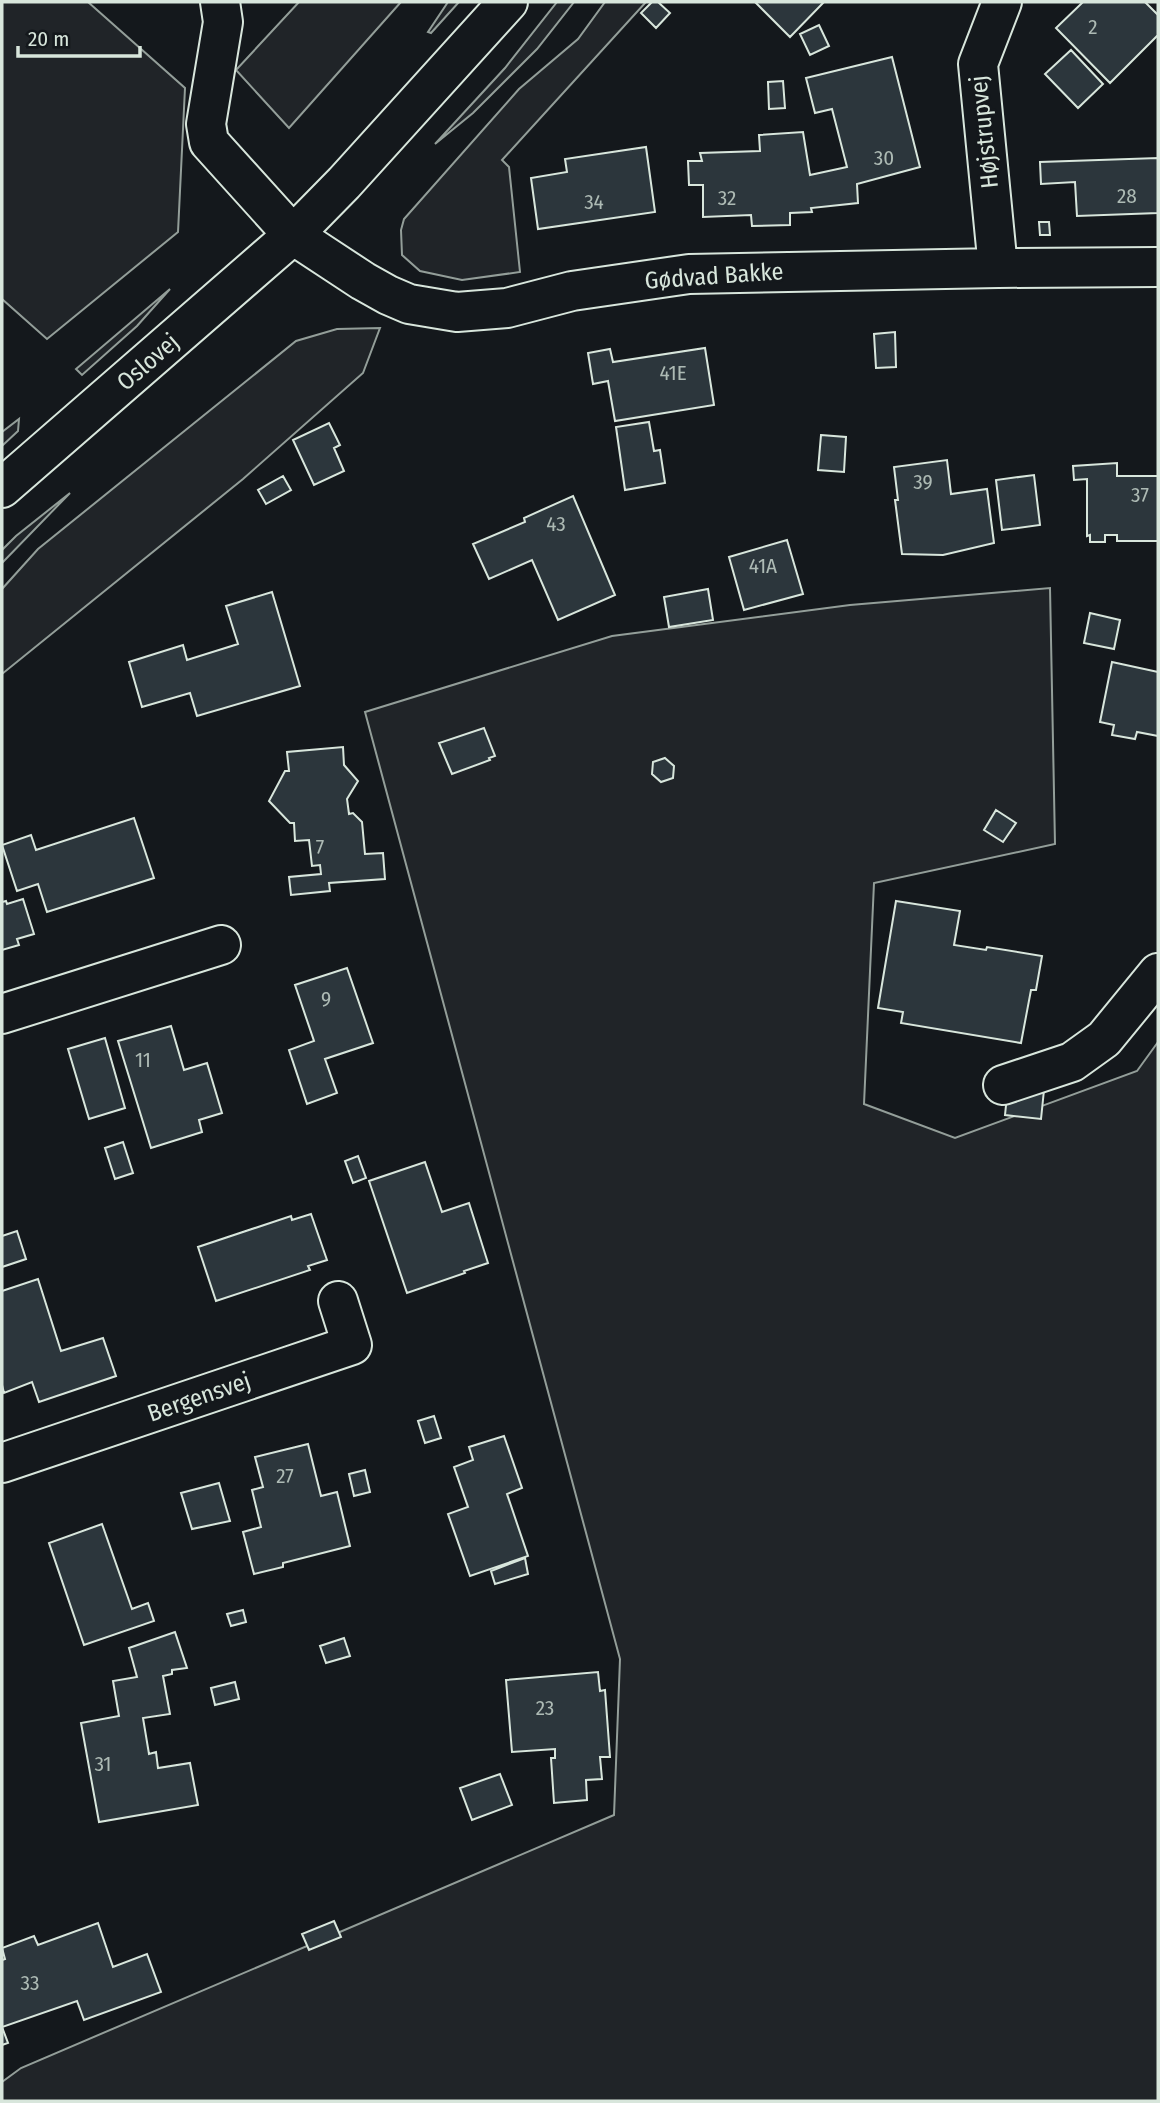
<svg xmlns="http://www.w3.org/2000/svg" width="1160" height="2103" font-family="'Fira Sans Condensed',sans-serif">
<rect width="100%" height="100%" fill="#14181c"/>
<!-- green -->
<path fill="#202428" stroke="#939e99" stroke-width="2" d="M2,2H88L185,88L178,232L47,339L2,299Z
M299,2H401L289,128L236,70Z
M448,2H459L431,33L428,32Z
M557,2H574L537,49L473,113L435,144L505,68Z
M605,2H646L502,160L509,167L520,272L462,280L420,271L402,255L401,230L404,219L519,89L578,39Z
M170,289L137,326L82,375L76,369Z
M380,328L363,373L243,479L2,674V589L38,549L296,341L337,329Z
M19,419L18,431L2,446V432Z
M70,493L2,563V550L16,536Z
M1050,588L1055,844L874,883L864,1104L955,1138L1137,1071L1158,1042V2101H2V2082L21,2068L614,1815L620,1659L365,712L612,636L850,605Z"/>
<!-- building -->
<path fill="#2c363c" stroke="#d8e6dc" stroke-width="2" d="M652,2H658L670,13L656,28L641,13Z
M755,2H824L790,37Z
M1083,2H1145L1158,15V35L1110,83L1056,28Z
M819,25L829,46L810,55L800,34Z
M1071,50L1103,84L1078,108L1045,74Z
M892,57L920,167L857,184L858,203L811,208L812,212L790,213V225L752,226L751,215L703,217V185H689L688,161H702L700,153L760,151L759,135L803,132L810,175L847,167L832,109L815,113L806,78Z
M783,81L785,108L769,109L768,82Z
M646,147L655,212L538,229L531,178L567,172L565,159Z
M1158,158V213L1077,216L1075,182L1041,184L1040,162Z
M1039,222H1049L1050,235H1040Z
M895,332L896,367L876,368L874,334Z
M705,348L714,405L615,421L608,381L593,384L588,353L610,349L613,362Z
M649,422L654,451L660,450L665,483L625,490L616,427Z
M329,423L340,445L334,448L344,471L314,485L293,440Z
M821,435L846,437L844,472L818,470Z
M947,460L951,494L987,489L994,543L943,555L902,554L895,500H898L894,467Z
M1117,463V476H1158V541H1117V535H1105V542H1090V535L1087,536V479L1074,480L1073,466Z
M1034,475L1040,525L1002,530L996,480Z
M283,476L291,490L266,504L258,490Z
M573,496L615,595L558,620L532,560L489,579L473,544L525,522L524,518Z
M787,540L803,594L744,610L729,557Z
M708,589L713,620L669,627L664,597Z
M272,592L300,686L197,716L190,693L142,707L129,662L183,645L187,660L238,644L226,606Z
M1090,613L1120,620L1114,649L1084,643Z
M1112,662L1158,672V670V736L1137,732L1135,739L1112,735L1114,725L1100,722Z
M484,728L495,756L489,758L490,760L452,774L439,743Z
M343,747L344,765L358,781L347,799L349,814L353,813L362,822L365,854L383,853L385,879L329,883L330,891L291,895L289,877L321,874L320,865L312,866L309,840L295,841L294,823H290L269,801L285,771H289L287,752Z
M665,758L674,766L673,778L661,782L652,774L653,762Z
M996,810L1016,823L1003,842L984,830Z
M134,818L154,878L47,912L38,884L17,891L2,845L31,835L36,850Z
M23,899L34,934L17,939L19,945L2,950V902L6,901L7,904Z
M896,901L960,911L954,945L986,950L987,947L1042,956L1036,990H1031L1021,1043L901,1023L903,1012L878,1008Z
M347,968L373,1043L325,1059L337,1093L307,1104L289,1050L314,1041L295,985Z
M171,1026L184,1070L207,1063L222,1113L199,1120L202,1132L151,1148L118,1041Z
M105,1038L125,1108L89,1119L68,1049Z
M1008,1086L1044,1090L1041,1119L1005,1115Z
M123,1142L133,1173L115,1179L105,1148Z
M358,1156L366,1178L353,1183L345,1161Z
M425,1162L442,1212L469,1203L488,1263L464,1271L465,1273L407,1293L369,1181Z
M311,1214L327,1260L308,1266L310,1270L216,1301L198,1247L291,1216L292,1220Z
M17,1231L26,1259L2,1267V1236Z
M38,1279L61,1351L103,1338L116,1376L39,1402L32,1382L4,1393L2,1385V1291Z
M434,1416L441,1438L425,1443L418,1421Z
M504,1436L522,1488L507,1494L528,1556L470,1576L448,1514L468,1507L454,1467L473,1460L469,1447Z
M308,1444L321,1496L337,1492L350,1546L283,1563V1567L254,1574L243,1532L261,1527L252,1490L263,1487L255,1457Z
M365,1470L370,1492L354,1496L349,1474Z
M219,1483L230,1521L192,1529L181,1493Z
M102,1524L132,1609L148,1603L154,1621L84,1645L49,1543Z
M525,1558L528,1574L495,1584L491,1571Z
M243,1610L246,1622L231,1626L227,1614Z
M175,1632L187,1668L172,1670V1674L163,1676L170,1714L143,1718L149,1754L156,1752L158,1768L190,1763L198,1805L99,1822L81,1723L119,1716L113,1681L137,1677L129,1648Z
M344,1638L350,1656L326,1663L320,1646Z
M598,1672L600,1691L605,1690L610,1757H600L602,1779L586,1780L587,1800L554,1803L551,1758H555V1749L512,1752L506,1680Z
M235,1682L239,1699L215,1705L211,1688Z
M500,1774L512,1805L472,1820L460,1788Z
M334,1921L341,1937L309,1950L302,1934Z
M98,1923L113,1967L147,1954L161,1992L84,2020L77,2001L2,2027L8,2043L2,2045V1960L5,1959L2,1948L34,1936L38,1945Z"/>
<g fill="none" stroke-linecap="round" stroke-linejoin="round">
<!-- minor casing -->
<g stroke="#d8e6dc" stroke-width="42">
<path id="minor" d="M220,2L223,22L206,124L209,142L293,235L363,281L388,295L409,304L457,312L507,308L572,291L689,274L998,268L1158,267
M998,268L978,64L1002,2
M2,488L293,235L344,183L508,2
M2,1014L221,945
M1003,1085L1072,1062L1104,1039L1158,973
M2,1463L352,1345L338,1301"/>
</g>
<!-- minor -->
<use href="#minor" stroke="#14181c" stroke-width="38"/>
</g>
<g text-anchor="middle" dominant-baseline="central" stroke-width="5" stroke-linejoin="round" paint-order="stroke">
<!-- number labels -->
<g font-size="21" fill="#adbab4">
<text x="1093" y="27">2</text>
<text x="884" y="158">30</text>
<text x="1127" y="196">28</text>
<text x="727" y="198">32</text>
<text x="594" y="202">34</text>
<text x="673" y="373">41E</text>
<text x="923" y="482">39</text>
<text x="1140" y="495">37</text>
<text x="556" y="524">43</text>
<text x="763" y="566">41A</text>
<text x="320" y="847">7</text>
<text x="326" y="999">9</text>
<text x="143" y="1060">11</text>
<text x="285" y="1476">27</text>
<text x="545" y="1708">23</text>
<text x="103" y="1764">31</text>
<text x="30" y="1983">33</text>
</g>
<!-- street labels -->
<g font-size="24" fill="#d8e6dc" stroke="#14181c">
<text transform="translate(984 132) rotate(-96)">Højstrupvej</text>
<text transform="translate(714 276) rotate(-4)">Gødvad Bakke</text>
<text transform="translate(148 362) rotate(-41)">Oslovej</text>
<text transform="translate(199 1397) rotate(-19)">Bergensvej</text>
</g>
</g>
<!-- border -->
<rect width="1160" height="2103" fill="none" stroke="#d8e6dc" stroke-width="7"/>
<!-- scale -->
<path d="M18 46v10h122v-10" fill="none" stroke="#d8e6dc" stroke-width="3.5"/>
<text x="28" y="46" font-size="21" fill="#d8e6dc" stroke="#14181c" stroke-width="5" paint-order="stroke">20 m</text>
</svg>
